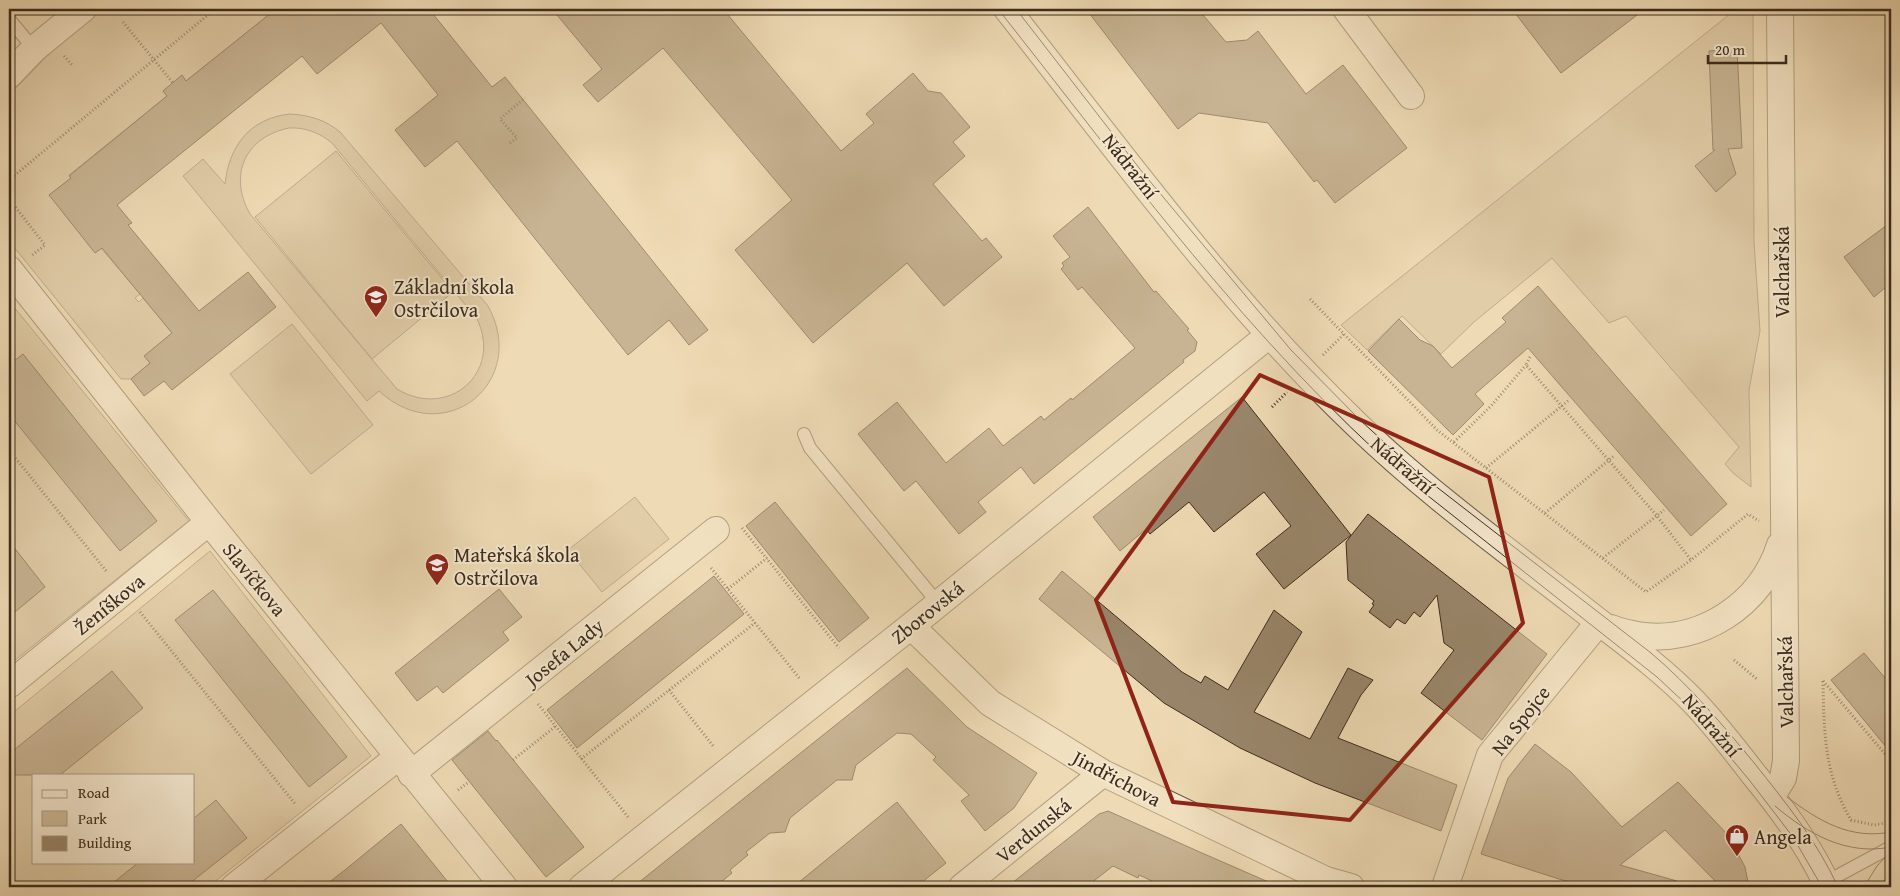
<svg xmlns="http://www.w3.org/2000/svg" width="1900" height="896" font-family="'Gentium Book Plus',serif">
<rect width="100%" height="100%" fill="#eedab4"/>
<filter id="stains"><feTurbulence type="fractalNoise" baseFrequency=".004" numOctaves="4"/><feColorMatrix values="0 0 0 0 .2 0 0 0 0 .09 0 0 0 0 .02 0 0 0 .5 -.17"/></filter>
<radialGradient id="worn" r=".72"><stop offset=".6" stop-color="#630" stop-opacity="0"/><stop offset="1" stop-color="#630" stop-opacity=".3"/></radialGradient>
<!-- green -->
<path fill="#d0bc9a" stroke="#86745b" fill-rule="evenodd" d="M101,9H276L186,81L182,76L163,91L167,96L69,175L71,178L50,195L101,248L140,294L135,298L139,302L143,298L172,333L145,356L150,363L131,379H121L9,241V95L64,39Z
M1736,9H1753L1754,242L1760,331L1749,390L1751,487L1733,473L1725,464L1739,447L1626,316L1609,323L1552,258L1474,322L1441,354L1402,316L1367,350L1341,325Z
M290,114C309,115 327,120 341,133L488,306C530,382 444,451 379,391L367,401L183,176L203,159L225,184C229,146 250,118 290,114ZM289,128C305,127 320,133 332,143L477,319C503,373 448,420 397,389L250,214C228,175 245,137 289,128Z
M336,151L453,292L372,359L255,217Z
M9,301L189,521L9,665Z
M292,324L373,425L311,474L230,374Z
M635,497L669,539L602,592L568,550Z
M210,551L371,756L208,887H9V716ZM34,775H194V862H34Z"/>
<!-- building -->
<path fill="#99866b" stroke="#3c2c1c" d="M276,9H429L492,87L505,77L708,330L689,345L669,320L628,355L457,141L425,167L395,130L438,95L381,23L317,74L302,56L117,205L132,223L128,225L199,311L248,272L276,307L172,390L164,381L144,396L131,379L150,363L144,356L172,333L102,248L95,253L49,195L71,178L69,176L167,96L163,91L182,75L186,81Z
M552,9H723L841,151L874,123L866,114L913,73L928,91L941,93L970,127L953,142L965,156L933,184L982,241L986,238L1002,257L944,306L907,263L813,343L735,250L792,200L663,48L598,102L583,85L602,69Z
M1086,9H1198L1226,42L1247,40L1258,31L1306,94L1343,65L1407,148L1335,203L1317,180L1314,182L1268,123L1199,113L1178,129Z
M1512,9H1645L1561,73Z
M1737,49L1742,148L1728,149L1736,174L1716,192L1695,166L1715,150H1713L1709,51Z
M1088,207L1154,292L1156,291L1189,329L1187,330L1197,342L1195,351L1183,360L1184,362L1034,484L1021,467L978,502L986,512L959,534L916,481L904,491L858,434L897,402L946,463L989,428L1003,446L1041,416L1044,420L1071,398L1072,400L1135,348L1082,287L1078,290L1061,269L1064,266L1062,263L1070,257L1053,236Z
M1891,222V283L1874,297L1844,257Z
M1538,286L1727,504L1691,536L1528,348L1475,394L1484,404L1453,435L1368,351L1399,319L1420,340L1433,346L1452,368L1506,322L1502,318Z
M23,354L157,521L120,551L9,414V365Z
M1242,397L1351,535L1284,589L1256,554L1291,526L1264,492L1214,532L1189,502L1150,534L1146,529L1120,551L1093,517Z
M775,502L869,618L839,642L746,526Z
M1368,514L1547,654L1482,740L1421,693L1454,650L1444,643L1437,595L1420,617L1414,612L1405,624L1397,619L1390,628L1369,612L1374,605L1372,604L1374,601L1348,580L1346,542Z
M9,541L45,587L9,617Z
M1062,571L1182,672L1201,683L1205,676L1228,690L1274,610L1302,632L1254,712L1310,739L1348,668L1373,680L1361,695L1338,738L1457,785L1441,831L1315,783L1240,748L1164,703L1039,599Z
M714,576L744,614L577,748L547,710Z
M499,589L522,617L503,632L509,640L443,693L437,686L417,701L395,673Z
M213,590L347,757L309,787L175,620Z
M1864,653L1891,685V753L1831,680Z
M907,668L967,727L1037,773L1014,808L985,831L961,801L969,795L933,760L936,757L911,734L897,733L856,765L852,780H837L790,818L785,832L770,833L746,852L748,855L730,870L732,873L715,887H633Z
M112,671L143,708L60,775H9V754Z
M488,731L496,741L497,740L584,847L546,877L452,760Z
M1535,744L1571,772L1622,827L1678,782L1728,835L1745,867L1749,887H1721L1665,830L1620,865L1677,881L1676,887H1589L1559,879L1481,854L1508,778Z
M216,800L247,838L185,887H108L139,862H194V818Z
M897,802L946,863L916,887H793Z
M1108,811L1202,853L1280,887H1165L1139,875L1138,878L1113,866L1086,887H1007L1099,814Z
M401,824L452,887H323L345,870Z"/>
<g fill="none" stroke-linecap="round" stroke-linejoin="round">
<!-- lane casing -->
<g stroke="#685842" stroke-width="14">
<path id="lane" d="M9,19L34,49
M804,434L810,448L938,603
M1826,882L1891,847"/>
</g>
<!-- street casing -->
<g stroke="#685842" stroke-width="28">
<path id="street" d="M1007,9C1118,150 1225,298 1355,423C1423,489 1501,546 1576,604C1615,635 1658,665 1693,701C1715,724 1735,750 1755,776C1783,810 1810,847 1828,887
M1346,9L1411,96
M9,75L34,49L83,9
M9,269L209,522L504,887
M911,626L990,703L1103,773L1326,880L1351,887
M1611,628C1620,632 1628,633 1637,635C1700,645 1761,605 1780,545
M9,685L209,522
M411,774L716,530
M1772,796L1783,778L1786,761L1780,9
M234,887L398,757
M582,887L911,626L1269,335
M962,887L1103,773
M1445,887L1490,755L1599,622"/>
</g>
<!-- path -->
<path stroke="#3c2c1c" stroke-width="3" stroke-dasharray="1 2.5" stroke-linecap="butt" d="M123,22L173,83
M64,56L72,65
M510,143L517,138L500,119L525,98
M9,180L215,9
M9,199L45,245L31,256
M1310,299L1437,430L1646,592L1691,560L1748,514L1759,521
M1323,355L1344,334
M1530,357L1526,365L1657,516L1691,560
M1272,407L1287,392
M1454,442L1491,406L1526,365
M9,450L107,572
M1486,468L1569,400
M1545,513L1615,455
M742,528L839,648
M1603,558L1664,510
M711,568L800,679
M728,589L767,558
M140,612L296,805
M1734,660L1758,680
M1823,681C1824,732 1824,774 1851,820L1874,825L1891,822
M1823,681L1891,761
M669,690L714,747
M538,704L628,817
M581,759L755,623
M513,760L556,726
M458,790L469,782"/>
<!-- lane -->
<use href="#lane" stroke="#f4e7ce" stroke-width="12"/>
<!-- street -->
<use href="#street" stroke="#f4e7ce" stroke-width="26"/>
<!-- tram -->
<path stroke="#3c2c1c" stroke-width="1" d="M998,9C1127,172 1251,343 1408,480L1657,677L1687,705L1750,781L1793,837L1822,887
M1016,9L1143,173L1291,350L1360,420L1416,471L1651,653C1690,686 1722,724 1755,764C1786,803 1817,841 1838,887
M1787,797C1819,821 1850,840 1891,832
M1775,806C1808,834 1847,856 1891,847
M1864,887L1877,866L1891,851
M1880,887L1891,872"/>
</g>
<!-- marked area -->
<path d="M0 0H1900V896H0ZM1260,375L1489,477L1523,623L1350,820L1173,802L1096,600Z" fill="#eedab4" fill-opacity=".55" fill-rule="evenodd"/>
<path fill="none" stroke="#8f2418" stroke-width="4" stroke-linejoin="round" d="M1260,375L1489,477L1523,623L1350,820L1173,802L1096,600Z"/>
<!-- icons -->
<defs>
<g id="school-pin" transform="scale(1.25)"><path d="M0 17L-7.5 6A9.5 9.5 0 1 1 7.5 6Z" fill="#8f2418" stroke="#f4e7ce"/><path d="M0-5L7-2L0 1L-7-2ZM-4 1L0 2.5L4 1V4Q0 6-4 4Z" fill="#fff"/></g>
<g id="shop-pin" transform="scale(1.25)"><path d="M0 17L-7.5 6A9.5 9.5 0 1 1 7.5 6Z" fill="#8f2418" stroke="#f4e7ce"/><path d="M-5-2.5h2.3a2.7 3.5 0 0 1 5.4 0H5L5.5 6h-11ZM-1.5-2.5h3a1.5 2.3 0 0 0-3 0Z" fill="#fff"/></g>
</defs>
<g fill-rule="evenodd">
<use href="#school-pin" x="376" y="297"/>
<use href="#school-pin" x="437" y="565"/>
<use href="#shop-pin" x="1737" y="836"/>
</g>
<g text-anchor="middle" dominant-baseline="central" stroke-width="4" stroke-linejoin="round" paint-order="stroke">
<!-- street labels -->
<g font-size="20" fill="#3c2c1c" stroke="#f4e7ce">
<text transform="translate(1131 166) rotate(52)">Nádražní</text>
<text transform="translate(1781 272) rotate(-90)">Valchařská</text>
<text transform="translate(1403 465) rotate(41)">Nádražní</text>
<text transform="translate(255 579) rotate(51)">Slavíčkova</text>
<text transform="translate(109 604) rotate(-39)">Ženíškova</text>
<text transform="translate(927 612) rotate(-39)">Zborovská</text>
<text transform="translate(564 652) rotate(-39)">Josefa Lady</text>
<text transform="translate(1785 682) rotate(-91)">Valchařská</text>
<text transform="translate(1520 720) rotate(-52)">Na Spojce</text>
<text transform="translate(1712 725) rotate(49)">Nádražní</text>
<text transform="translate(1117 778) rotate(28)">Jindřichova</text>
<text transform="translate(1033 830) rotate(-39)">Verdunská</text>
</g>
<!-- poi labels -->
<g font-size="20" fill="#3c2c1c" stroke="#f4e7ce" text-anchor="start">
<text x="394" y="286">Základní škola<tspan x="394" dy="23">Ostrčilova</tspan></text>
<text x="454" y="554">Mateřská škola<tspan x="454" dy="23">Ostrčilova</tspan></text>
<text x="1754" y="836">Angela</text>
</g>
</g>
<!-- margin -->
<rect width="1900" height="896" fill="none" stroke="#eedab4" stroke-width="30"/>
<rect x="10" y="10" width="1880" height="876" fill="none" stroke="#3c2c1c" stroke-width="2.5"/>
<rect x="15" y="15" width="1870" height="866" fill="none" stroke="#3c2c1c"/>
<!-- legend -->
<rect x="32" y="774" width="162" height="90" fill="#f4e7ce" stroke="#aa9c87"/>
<rect x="42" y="790" width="25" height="8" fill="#f4e7ce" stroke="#aa9c87"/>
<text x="78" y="798" font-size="15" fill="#3c2c1c">Road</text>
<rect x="42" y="811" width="25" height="15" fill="#d0bc9a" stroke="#aa9c87"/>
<text x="78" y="824" font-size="15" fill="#3c2c1c">Park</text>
<rect x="42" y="836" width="25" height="15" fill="#99866b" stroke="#aa9c87"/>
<text x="78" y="848" font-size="15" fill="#3c2c1c">Building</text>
<!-- scale -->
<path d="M1708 55v8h78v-8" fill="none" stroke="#3c2c1c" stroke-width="2.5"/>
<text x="1715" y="55" font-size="15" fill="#3c2c1c" stroke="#f4e7ce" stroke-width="4" paint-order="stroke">20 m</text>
<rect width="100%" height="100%" filter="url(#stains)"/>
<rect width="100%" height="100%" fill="url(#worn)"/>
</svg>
